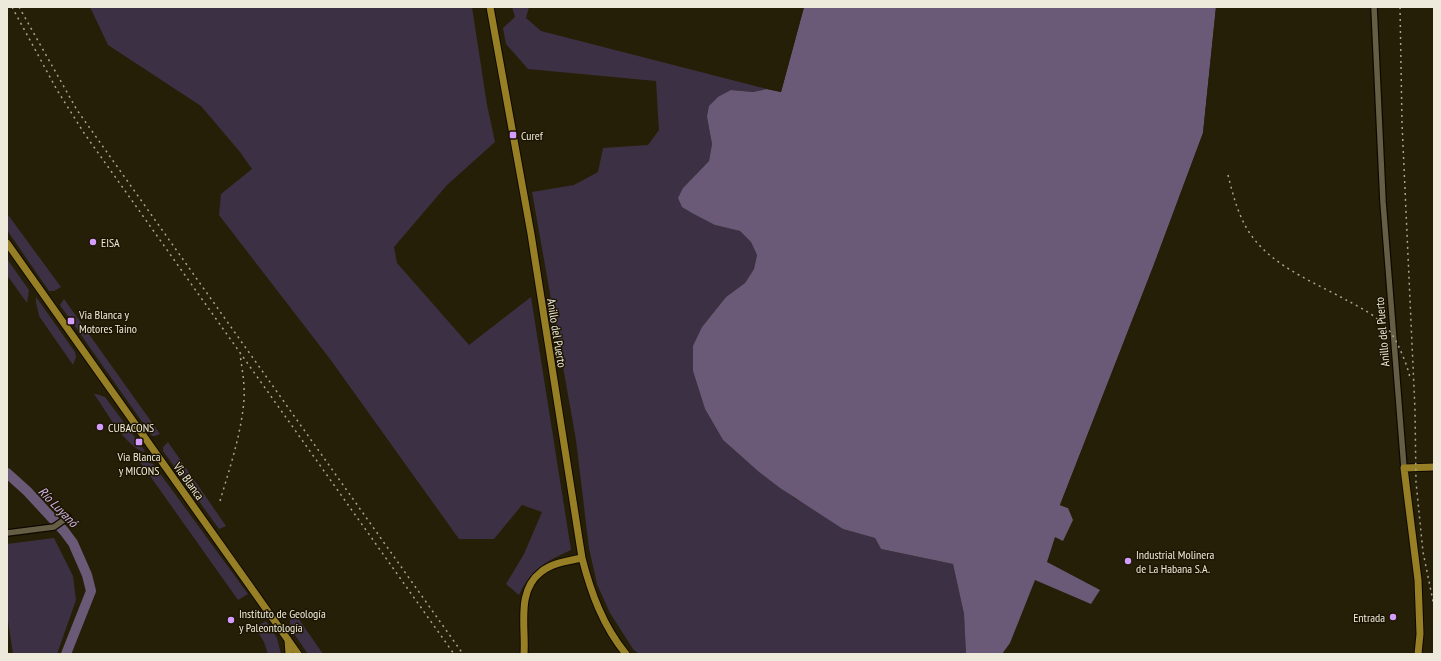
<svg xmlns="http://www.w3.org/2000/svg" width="1441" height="661" font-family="'PT Sans Narrow',sans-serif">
<rect width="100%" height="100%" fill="#261f07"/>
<!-- green -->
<path fill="#3c3144" d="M90,7H472L487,105L495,142L447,185L394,247L397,263L469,345L531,297L571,550C544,563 533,567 519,595L506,584L524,554L542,512L522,505L494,539H459L330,359L219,215L221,194L252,169L240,152L201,106L108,45Z
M512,7H529L526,18L541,31L767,89L754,92L731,90L707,117L712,144L709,161L683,188L715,225L740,231L751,242L757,255L754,269L745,283L726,297L702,327L693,371L705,409L723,440L759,472L796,499L814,508L843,529L875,538L881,549L953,564L964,614L966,654H639L633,649L610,613L597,584L589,548L576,440L532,192L574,185L598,172L603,148L648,145L659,130L656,81L528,69L506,44L503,28L515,17Z
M9,216L14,223L61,287L54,291H49L7,230V217Z
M7,259L29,290L27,303L7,275Z
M36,297L75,352L76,357L73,365L39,316L36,302Z
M64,299L160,434L155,436H152L60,305Z
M94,394H96L105,397L145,451L143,452C123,443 107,412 94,394Z
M168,442L226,526L219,529L163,451V447Z
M138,459L153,464L248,594L238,600Z
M54,538L73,576L76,600L57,654H13L7,614V544Z
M296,615L323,654H308L290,628V620Z
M266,621L277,638L281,654H268L264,642L255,627Z"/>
<!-- water -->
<path fill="#6a5a77" d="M804,7H1216L1203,133L1153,267L1060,505L1068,508L1073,520L1063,541L1055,537L1047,562L1100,590L1091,604L1035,580L1010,643L1002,654H966L964,614L953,564L881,549L875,538L843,529L780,488L759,472L723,440L705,409L693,371V346L702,327L726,297L745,283L754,269L757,255L751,242L740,231L715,225L692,213L682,207L678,198L683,188L709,161L712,144L707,117L709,106L718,97L731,90L753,92L767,89L781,92Z"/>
<!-- pier -->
<path fill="#261f07" d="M802,7H804L781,92L767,89L768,87L780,90Z
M1216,7H1218L1205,133L1155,268L1063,504L1069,506L1068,508L1060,505L1153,267L1203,133Z"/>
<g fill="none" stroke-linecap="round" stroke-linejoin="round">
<!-- river -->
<path stroke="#6a5a77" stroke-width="10" d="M7,473L27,491L64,531L73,543L87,575L91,591L66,654"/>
<!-- minor casing -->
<g stroke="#0f0800" stroke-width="8">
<path id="minor" d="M1374,7L1383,202L1404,468
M7,533L54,527L68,517"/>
</g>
<!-- major casing -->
<g stroke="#0f0800" stroke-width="9">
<path id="major" d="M490,7L531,234L582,558C591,593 603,626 626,654
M7,243L298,654
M288,640L289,654
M524,654C526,627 516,591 541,572C552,563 568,561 582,558
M1418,654L1420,634L1418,580L1404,468L1434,467"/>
</g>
<!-- minor -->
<use href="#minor" stroke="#655d44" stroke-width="5.5"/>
<!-- major -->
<use href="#major" stroke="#967f25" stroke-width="7"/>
<!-- rail -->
<path stroke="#a9a492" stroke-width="1.5" stroke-dasharray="2 4" stroke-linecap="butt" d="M12,7L57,90L84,133L454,654
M19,7L77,110L463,654
M1400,7L1402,123L1415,410L1416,482L1423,552L1434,606
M1228,175C1233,195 1238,215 1249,232C1271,266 1314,282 1348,301C1364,309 1383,320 1393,336C1399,345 1408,367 1410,378
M220,501C230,467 241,435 244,400C245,384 242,369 240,354"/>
</g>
<!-- markers -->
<g fill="#d49cfc" stroke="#1c1501" stroke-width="1.5">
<rect x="509" y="131" width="8" height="8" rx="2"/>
<circle cx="93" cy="242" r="4"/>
<rect x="67" y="317" width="8" height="8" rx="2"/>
<circle cx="100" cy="427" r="4"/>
<rect x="135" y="438" width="8" height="8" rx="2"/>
<circle cx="1128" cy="561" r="4"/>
<circle cx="1393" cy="617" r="4"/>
<circle cx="231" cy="620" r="4"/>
</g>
<g text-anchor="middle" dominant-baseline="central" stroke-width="3" stroke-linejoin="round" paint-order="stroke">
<!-- poi labels -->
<g font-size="12" fill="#eeeadb" stroke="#1c1501" text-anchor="start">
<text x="521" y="135">Curef</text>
<text x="101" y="242">EISA</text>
<text x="79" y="314">Via Blanca y<tspan x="79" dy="14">Motores Taino</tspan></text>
<text x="108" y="427">CUBACONS</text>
<text x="139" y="456" text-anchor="middle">Via Blanca<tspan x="139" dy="14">y MICONS</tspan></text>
<text x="1136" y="554">Industrial Molinera<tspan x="1136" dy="14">de La Habana S.A.</tspan></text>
<text x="239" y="613">Instituto de Geología<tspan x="239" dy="14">y Paleontología</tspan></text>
<text x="1385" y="617" text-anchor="end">Entrada</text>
</g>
<!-- street labels -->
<g font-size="12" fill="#eeeadb" stroke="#1c1501">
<text transform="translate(1382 332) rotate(-95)">Anillo del Puerto</text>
<text transform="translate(557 333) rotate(81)">Anillo del Puerto</text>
<text transform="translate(189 481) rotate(54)">Vía Blanca</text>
</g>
<!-- water labels -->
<g font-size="13" font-style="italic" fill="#d6b8ed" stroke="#1c1501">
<text transform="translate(58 507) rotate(46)">Río Luyanó</text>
</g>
</g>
<!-- border -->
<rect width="1441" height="661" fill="none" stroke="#eeeadb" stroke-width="16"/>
</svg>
